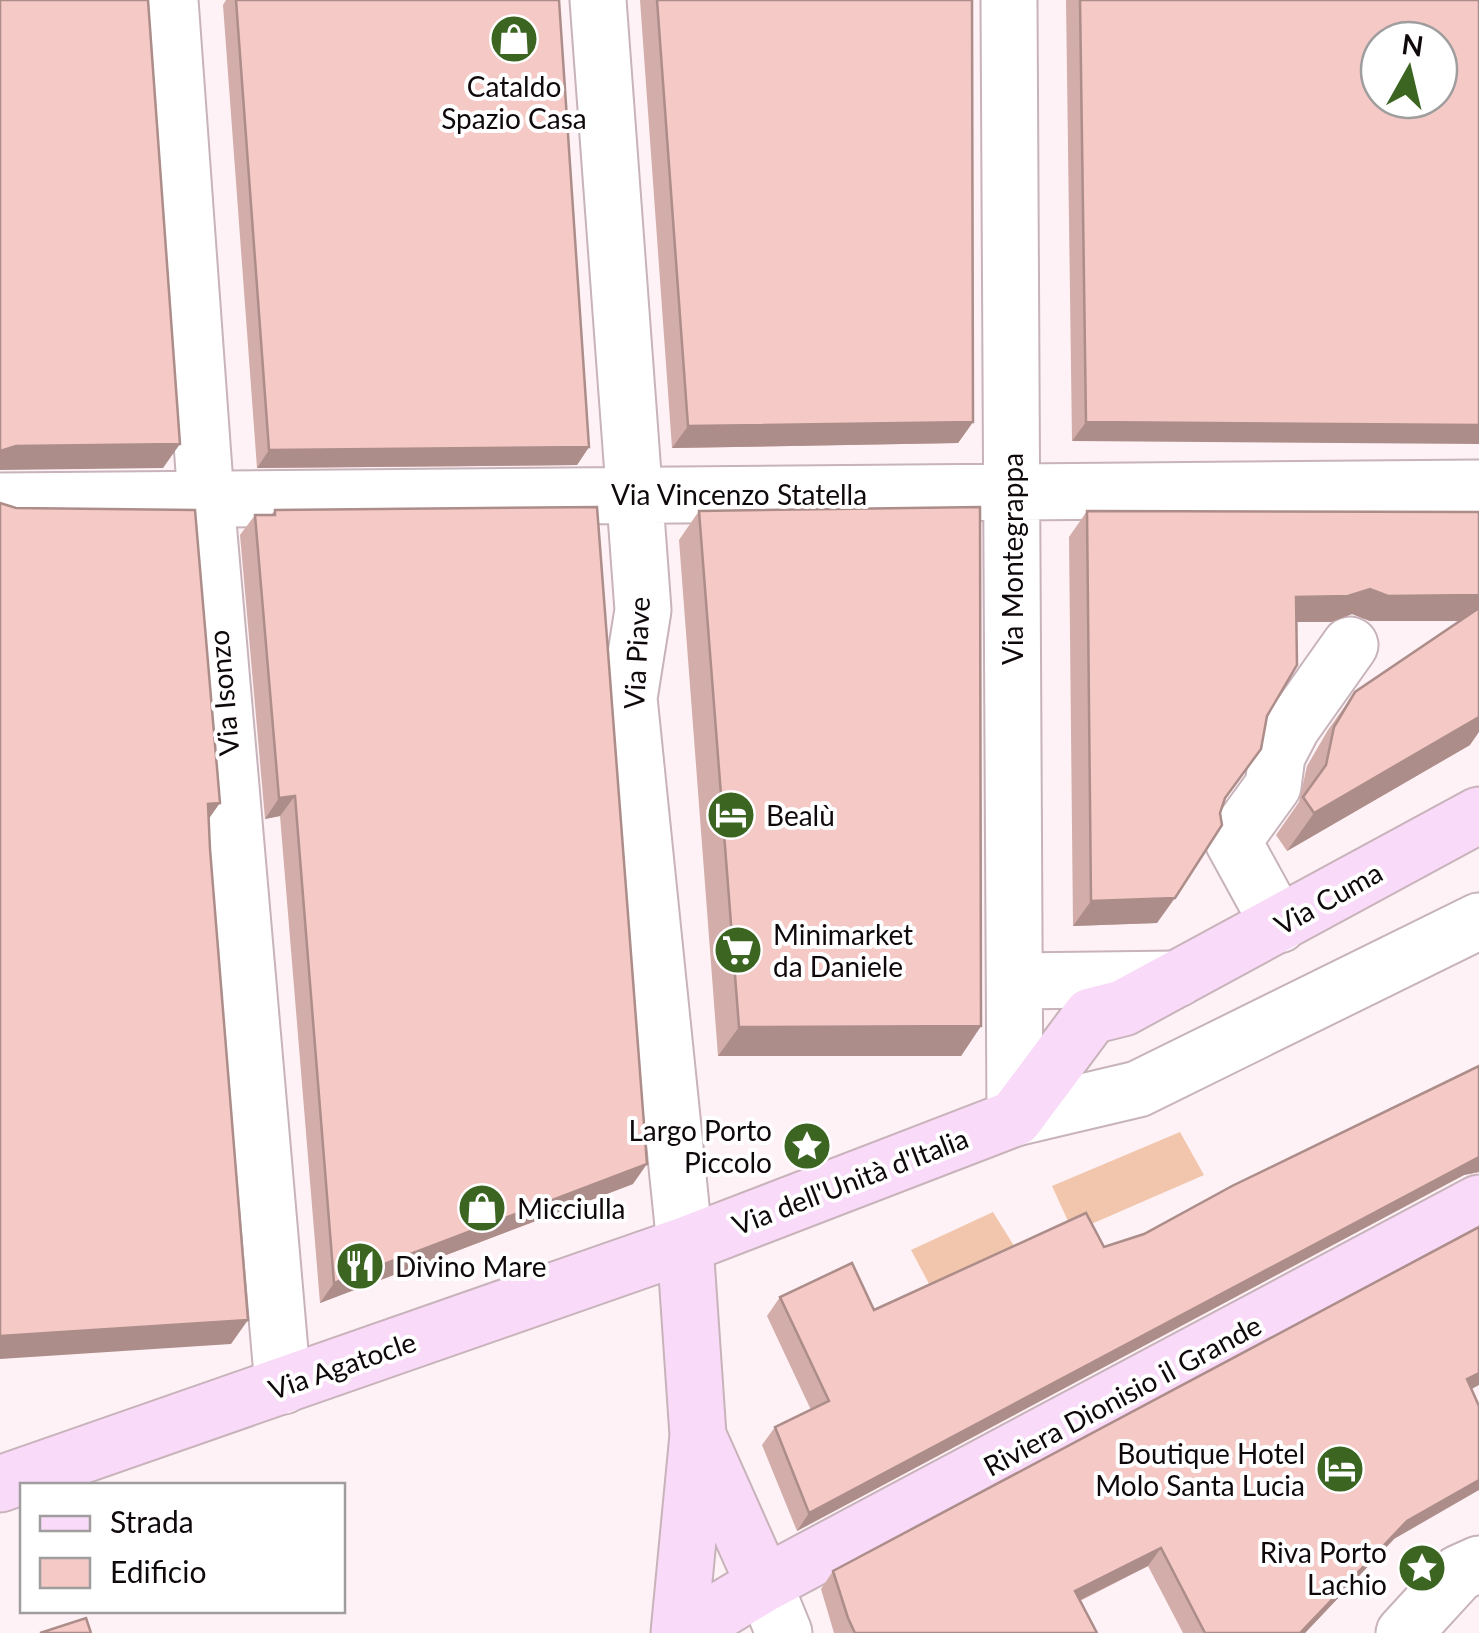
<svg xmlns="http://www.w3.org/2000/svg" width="1479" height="1633" font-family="Lato,sans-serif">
<rect width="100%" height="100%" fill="#fef2f6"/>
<!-- green -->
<path fill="#f2c6ac" d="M1180,1132L1204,1175L1073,1232L1052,1186Z
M993,1212L1021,1257L935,1295L911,1250Z"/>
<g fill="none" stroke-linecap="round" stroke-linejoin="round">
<!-- street casing -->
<g stroke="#c7b3b9" stroke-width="59">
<path id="street" d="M170,0L206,499L283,1386
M598,0L643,610L629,698L685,1245
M1009,0L1015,1118L1138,1089L1479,921
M0,501L1479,488
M1279,925L1233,841L1273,786L1277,756L1292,727L1350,645
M1015,981L1177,979
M764,1584L784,1633
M1404,1633L1459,1573L1479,1564"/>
</g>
<!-- secondary casing -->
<g stroke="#c7b3b9" stroke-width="59">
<path id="secondary" d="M698,1436L764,1584
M0,1484L685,1245L1015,1118L1091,1016L1123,1008L1479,815
M679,1633L698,1435L685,1245
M682,1633L764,1584L1479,1203"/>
</g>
<!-- street -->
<use href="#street" stroke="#fff" stroke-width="55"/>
<!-- secondary -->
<use href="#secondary" stroke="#f9daf8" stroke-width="55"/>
</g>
<!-- wall -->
<path fill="#d3ada9" d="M226,0H559L589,447L577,465L257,468L223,5Z
M640,0H972L973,422L958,443L672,448Z
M1066,0H1479L1072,441Z
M275,510L633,1184L320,1303L280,816L265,819L240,535L255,515H271Z
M699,511L981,1026L961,1056H718L679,540Z
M1087,511L1479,512L1470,745L1287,851L1276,835L1299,802L1307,766L1328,730L1355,692L1460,621H1370L1352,614L1331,622H1297L1267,716L1224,800L1157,923L1073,926L1069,537Z
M1479,1066V1172L1464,1175L797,1531L762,1445L775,1427L811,1410L767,1316L780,1297L874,1310L1104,1247L1144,1234Z
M1471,1389L1394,1539L1305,1633H1183L1148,1566L1080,1601L1097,1633H834L821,1589L833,1571Z"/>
<!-- shaded-wall -->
<path fill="#ac8d8a" d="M973,422L958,443L672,448L688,426Z
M1086,422L1479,425V444L1072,441Z
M180,444L163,468L0,470V451L16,446Z
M589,447L577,465L257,468L269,450Z
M1370,589L1479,595V621H1370L1352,614L1331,622H1279L1296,597Z
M1479,717V732L1470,745L1287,851L1314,813Z
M295,796L280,816L265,819L279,798Z
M220,803L203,827L208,804Z
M1175,898L1157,923L1073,926L1091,901Z
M981,1026L961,1056H718L739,1027Z
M1479,1157V1172L1464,1175L797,1531L809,1513Z
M647,1164L633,1184L320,1303L334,1283Z
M248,1320L231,1344L0,1359V1336Z
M1479,1373V1385L1455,1398L1467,1379Z
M1479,1480V1490L1394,1539L1305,1633H1300L1407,1521Z
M1161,1548L1148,1566L1062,1609L1075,1591Z"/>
<!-- building -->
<path fill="#f5c9c5" stroke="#ac8d8a" stroke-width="2.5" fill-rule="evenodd" d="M0,0H148L180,444L16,446L0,451Z
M236,0H559L589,447L269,450Z
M657,0H972L973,422L688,426Z
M1080,0H1479V425L1086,422ZM1379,40H1439V100H1379Z
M0,503L16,508L195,510L220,803L208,804L210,849L248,1320L0,1336Z
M597,507L647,1164L334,1283L295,796L279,798L255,515H275V510Z
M980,507L981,1026L739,1027L699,511Z
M1087,511L1479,512V595L1388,596L1370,589L1348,596L1296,597L1297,665L1267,716L1261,749L1225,798L1220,813L1222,825L1175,898L1091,901Z
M1479,608V717L1314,813L1303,797L1326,765L1334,727L1355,692Z
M1479,1066V1157L809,1513L775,1427L829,1401L780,1297L852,1263L874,1310L1086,1213L1104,1247L1144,1234L1232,1186Z
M1479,1227V1373L1467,1379L1479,1406V1480L1407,1521L1300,1633H1205L1161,1548L1075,1591L1097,1633H855L848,1618L833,1571Z
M86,1618L91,1633H40Z"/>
<!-- icons -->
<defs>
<g id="shop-disc" transform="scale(2.5)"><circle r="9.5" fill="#3b6521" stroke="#fff"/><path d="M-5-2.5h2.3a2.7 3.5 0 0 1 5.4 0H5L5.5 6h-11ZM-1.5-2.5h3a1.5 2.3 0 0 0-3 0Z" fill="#fff"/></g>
<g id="hotel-disc" transform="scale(2.5)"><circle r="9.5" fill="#3b6521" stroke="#fff"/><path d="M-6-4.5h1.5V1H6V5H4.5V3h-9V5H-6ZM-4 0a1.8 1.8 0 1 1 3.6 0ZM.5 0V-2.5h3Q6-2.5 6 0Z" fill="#fff"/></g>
<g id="supermarket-disc" transform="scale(2.5)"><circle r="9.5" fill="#3b6521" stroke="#fff"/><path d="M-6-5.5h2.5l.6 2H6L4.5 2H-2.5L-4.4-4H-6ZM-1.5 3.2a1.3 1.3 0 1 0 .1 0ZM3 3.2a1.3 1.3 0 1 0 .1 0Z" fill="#fff"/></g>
<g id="sight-disc" transform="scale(2.5)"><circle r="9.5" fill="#3b6521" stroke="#fff"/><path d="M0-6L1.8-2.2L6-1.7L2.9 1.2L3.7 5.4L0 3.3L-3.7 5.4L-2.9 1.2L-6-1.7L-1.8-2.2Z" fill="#fff"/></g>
<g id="restaurant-disc" transform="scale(2.5)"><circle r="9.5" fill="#3b6521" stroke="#fff"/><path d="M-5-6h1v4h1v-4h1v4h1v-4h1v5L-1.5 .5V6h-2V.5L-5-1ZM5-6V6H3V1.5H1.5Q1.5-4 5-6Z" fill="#fff"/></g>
</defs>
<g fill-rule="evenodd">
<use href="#shop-disc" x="514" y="39"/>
<use href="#hotel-disc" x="731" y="815"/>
<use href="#supermarket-disc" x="738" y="950"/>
<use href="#sight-disc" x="807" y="1146"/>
<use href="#shop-disc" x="482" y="1208"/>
<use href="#restaurant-disc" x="360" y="1266"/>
<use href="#hotel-disc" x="1340" y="1469"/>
<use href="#sight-disc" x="1422" y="1568"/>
</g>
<g text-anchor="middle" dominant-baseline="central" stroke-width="8" stroke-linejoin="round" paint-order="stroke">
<!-- poi labels -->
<g font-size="28" fill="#10090c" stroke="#fff" text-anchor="start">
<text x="514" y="86" text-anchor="middle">Cataldo<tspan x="514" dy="32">Spazio Casa</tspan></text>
<text x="766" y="815">Bealù</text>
<text x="773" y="934">Minimarket<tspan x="773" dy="32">da Daniele</tspan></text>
<text x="772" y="1130" text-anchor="end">Largo Porto<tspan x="772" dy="32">Piccolo</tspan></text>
<text x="517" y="1208">Micciulla</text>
<text x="395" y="1266">Divino Mare</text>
<text x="1305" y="1453" text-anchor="end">Boutique Hotel<tspan x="1305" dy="32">Molo Santa Lucia</tspan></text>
<text x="1387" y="1552" text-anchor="end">Riva Porto<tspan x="1387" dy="32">Lachio</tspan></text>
</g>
<!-- street labels -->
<g font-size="28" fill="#10090c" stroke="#fff">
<text x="739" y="494">Via Vincenzo Statella</text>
<text transform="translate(1012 559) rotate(-90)">Via Montegrappa</text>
<text transform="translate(636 653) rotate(-87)">Via Piave</text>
<text transform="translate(223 693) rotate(-95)">Via Isonzo</text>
<text transform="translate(1328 898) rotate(-29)">Via Cuma</text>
<text transform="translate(850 1181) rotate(-21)">Via dell'Unità d'Italia</text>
<text transform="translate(342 1365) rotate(-19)">Via Agatocle</text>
<text transform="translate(1122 1395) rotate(-28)">Riviera Dionisio il Grande</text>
</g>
</g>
<!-- legend -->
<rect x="20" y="1483" width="325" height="130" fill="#ffffff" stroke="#9f9d9e" stroke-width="2.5"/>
<rect x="40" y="1516" width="50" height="15" fill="#f9daf8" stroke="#9f9d9e" stroke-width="2.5"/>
<text x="110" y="1533" font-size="30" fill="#10090c">Strada</text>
<rect x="40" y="1558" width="50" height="30" fill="#f5c9c5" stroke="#9f9d9e" stroke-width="2.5"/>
<text x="110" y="1583" font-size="30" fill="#10090c">Edificio</text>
<!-- north arrow -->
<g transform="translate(1409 70) rotate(8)"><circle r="48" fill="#ffffff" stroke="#9f9d9e" stroke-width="2.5"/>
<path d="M0-8L18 38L0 25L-18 38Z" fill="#3b6521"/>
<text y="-15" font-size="28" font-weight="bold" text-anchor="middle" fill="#10090c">N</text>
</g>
</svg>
